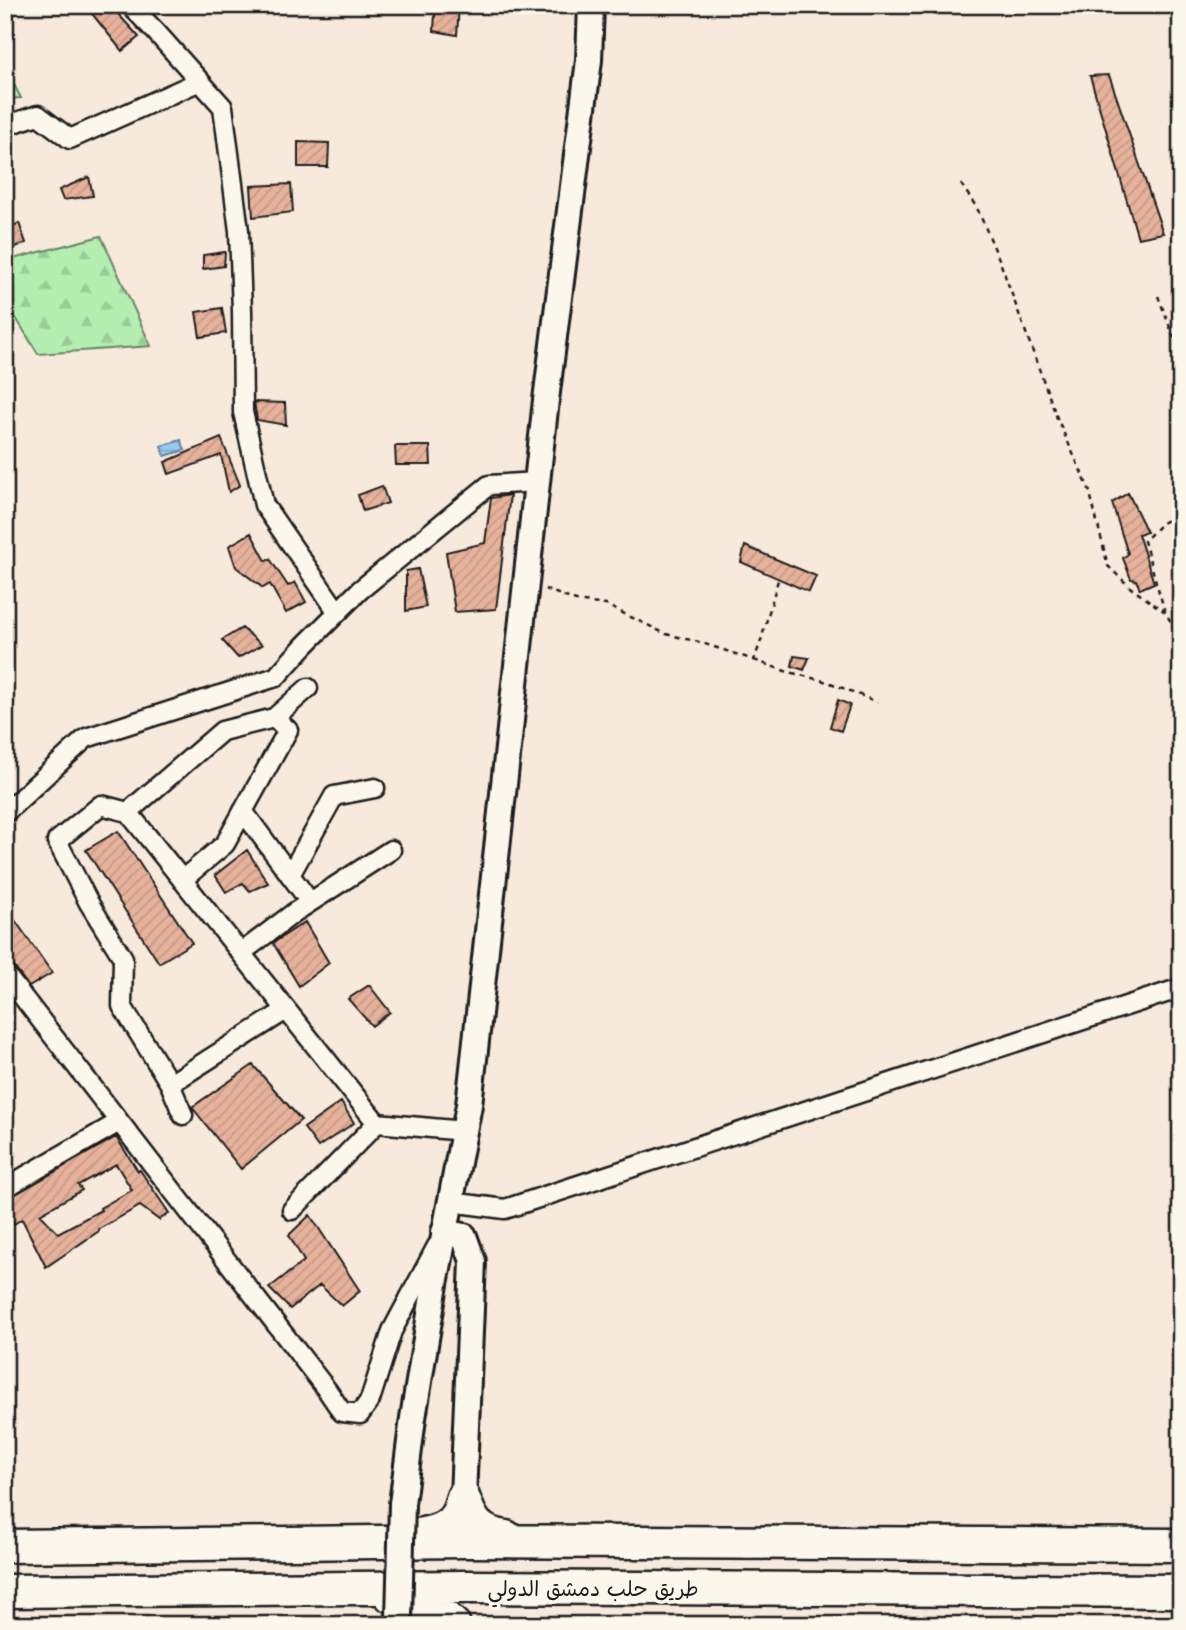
<svg xmlns="http://www.w3.org/2000/svg" width="1186" height="1630" font-family="Mali,'Playpen Sans Arabic',sans-serif">
<defs>
<pattern id="forest-firs" width="22" height="20" patternUnits="userSpaceOnUse" patternTransform="scale(1.75)"><rect width="22" height="20" fill="#b4eeb1"/><path d="M5 1l3.5 6h-7zM16 11l3.5 6h-7z" fill="#9acc98"/></pattern>
<pattern id="water-rules" width="6" height="5" patternUnits="userSpaceOnUse" patternTransform="scale(1.75)"><rect width="6" height="5" fill="#98c8f4"/><path d="M0 2.5h6" fill="none" stroke="#82abd1"/></pattern>
<pattern id="building-hatch" width="6" height="6" patternUnits="userSpaceOnUse" patternTransform="scale(1.75)"><rect width="6" height="6" fill="#e7b29b"/><path d="M-1 1l2-2M0 6l6-6M5 7l2-2" fill="none" stroke="#c69885"/></pattern>
</defs>
<rect width="100%" height="100%" fill="#f7e9dc"/>
<filter id="ink" filterUnits="userSpaceOnUse"><feTurbulence type="fractalNoise" baseFrequency=".0143" numOctaves="2"/><feDisplacementMap in="SourceGraphic" scale="14" xChannelSelector="R" yChannelSelector="G"/><feConvolveMatrix kernelMatrix="1 2 1 2 8 2 1 2 1" color-interpolation-filters="sRGB"/></filter>
<g filter="url(#ink)">
<!-- forest -->
<path fill="url(#forest-firs)" stroke="#688566" stroke-width="2" d="M5,67L21,98L5,99Z
M101,236L151,346L38,354L5,300V261Z"/>
<!-- water -->
<path fill="url(#water-rules)" stroke="#66839e" stroke-width="2" d="M181,440L185,450L165,456L161,446Z"/>
<!-- building -->
<path fill="url(#building-hatch)" stroke="#1c1c1c" stroke-width="2" fill-rule="evenodd" d="M85,5H110L139,37L122,51Z
M431,5H459L457,35L434,31L435,13Z
M1109,75L1163,233L1138,238L1090,76Z
M298,142L329,143L328,167H298Z
M89,177L93,196L63,200L59,190Z
M291,184L293,212L253,217L251,186Z
M19,223L26,243L5,251V231Z
M225,252L224,266L203,269V255Z
M222,308L226,333L200,337L196,312Z
M254,402L285,403L286,425L257,420Z
M221,438L240,485L229,492L221,455L169,474L165,462Z
M395,446H430L431,465H396Z
M382,486L388,503L363,511L358,495Z
M1128,493L1147,532L1138,534L1154,583L1140,589L1136,580L1131,579L1123,558L1128,554L1112,503Z
M510,495L496,609L455,612L446,552L485,543L491,498Z
M251,533L266,561L270,559L288,586L295,582L306,602L286,613L270,584L263,588L236,567L229,546Z
M745,546L816,576L809,592L741,562Z
M418,569L426,607L406,611V571Z
M242,628L262,645L238,658L222,640Z
M794,656L809,658L804,670L792,666Z
M838,700L850,705L841,731L830,727Z
M118,831L192,943L159,963L86,850Z
M247,850L268,883L250,891L243,883L226,892L215,875Z
M5,906L52,973L29,987L14,967L5,959Z
M305,922L329,963L299,986L273,943Z
M369,985L390,1012L372,1026L348,999Z
M253,1065L301,1120L241,1169L192,1107Z
M341,1102L354,1123L318,1147L304,1128Z
M116,1137L138,1171L140,1170L169,1213L159,1220L140,1206L99,1229V1231L46,1267L22,1219L14,1224L5,1212V1200ZM116,1164L132,1190L100,1208L101,1210L58,1233L40,1214L82,1190L78,1185Z
M310,1215L360,1291L342,1306L320,1285L290,1309L269,1288L304,1261L289,1235Z"/>
<g fill="none" stroke-linecap="round" stroke-linejoin="round">
<!-- minor casing -->
<g stroke="#1c1c1c" stroke-width="23">
<path id="minor" d="M130,5L156,32L223,107L239,231L242,311L243,412L264,505L337,611
M5,126L38,115L70,139L200,81
M308,688L274,718L222,731L128,812L377,1123
M243,811L310,902
M128,812L101,805L57,841L89,903L123,958L122,1006L170,1084
M5,813L86,738L276,677L304,646L360,590L489,485L537,482
M290,875L334,796L375,788
M182,880L225,844L288,730L274,718
M241,953L295,912L391,850
M5,974L327,1390L342,1412L360,1414L370,1400L392,1331L437,1246
M183,1115L170,1084L286,1010
M5,1188L119,1122
M450,1202L505,1209L1181,988
M292,1210L377,1123L464,1131"/>
</g>
<!-- secondary casing -->
<g stroke="#1c1c1c" stroke-width="30">
<path id="secondary" d="M444,1232L464,1236L473,1261L463,1497
M402,1504L413,1418L435,1284L469,1105L546,400L589,60L591,5"/>
</g>
<!-- motorway casing -->
<g stroke="#1c1c1c" stroke-width="37">
<path id="motorway" d="M413,1536C429,1533 449,1530 457,1514C460,1509 461,1502 463,1497C472,1522 478,1533 506,1537
M5,1546L465,1541L1181,1545
M5,1591L466,1587L1181,1591
M391,1596L416,1600L440,1613L454,1625"/>
</g>
<!-- path -->
<path stroke="#1c1c1c" stroke-width="2.5" stroke-dasharray="5 5" stroke-linecap="butt" d="M961,184L977,208L999,259L1057,418L1089,489L1108,566L1131,588L1165,612L1181,639
M1158,296L1181,356
M545,589L576,601L606,605L666,634L699,642L754,660L760,644L778,580
M1165,612L1144,541L1162,523L1178,514L1181,511
M754,660L785,671L828,682L877,702
M1178,859L1181,857"/>
<!-- minor -->
<use href="#minor" stroke="#fbf7ec" stroke-width="18"/>
<!-- secondary -->
<use href="#secondary" stroke="#fbf7ec" stroke-width="24"/>
<!-- motorway -->
<use href="#motorway" stroke="#fbf7ec" stroke-width="32"/>
<!-- secondary-bridge casing -->
<g stroke="#1c1c1c" stroke-width="30" stroke-linecap="butt">
<path id="secondary-bridge" d="M399,1618L402,1504"/>
</g>
<!-- secondary-bridge -->
<use href="#secondary-bridge" stroke="#fbf7ec" stroke-width="24"/>
</g>
</g>
<g text-anchor="middle" dominant-baseline="central" stroke-width="7" stroke-linejoin="round" paint-order="stroke">
<!-- street labels -->
<g font-size="21" fill="#1c1c1c" stroke="#fbf7ec">
<text x="593" y="1587">طريق حلب دمشق الدولي</text>
</g>
</g>
<!-- margin -->
<rect width="1186" height="1630" fill="none" stroke="#fbf7ec" stroke-width="28"/>
<rect x="14" y="14" width="1158" height="1602" fill="none" stroke="#1c1c1c" stroke-width="2.5" filter="url(#ink)"/>
</svg>
